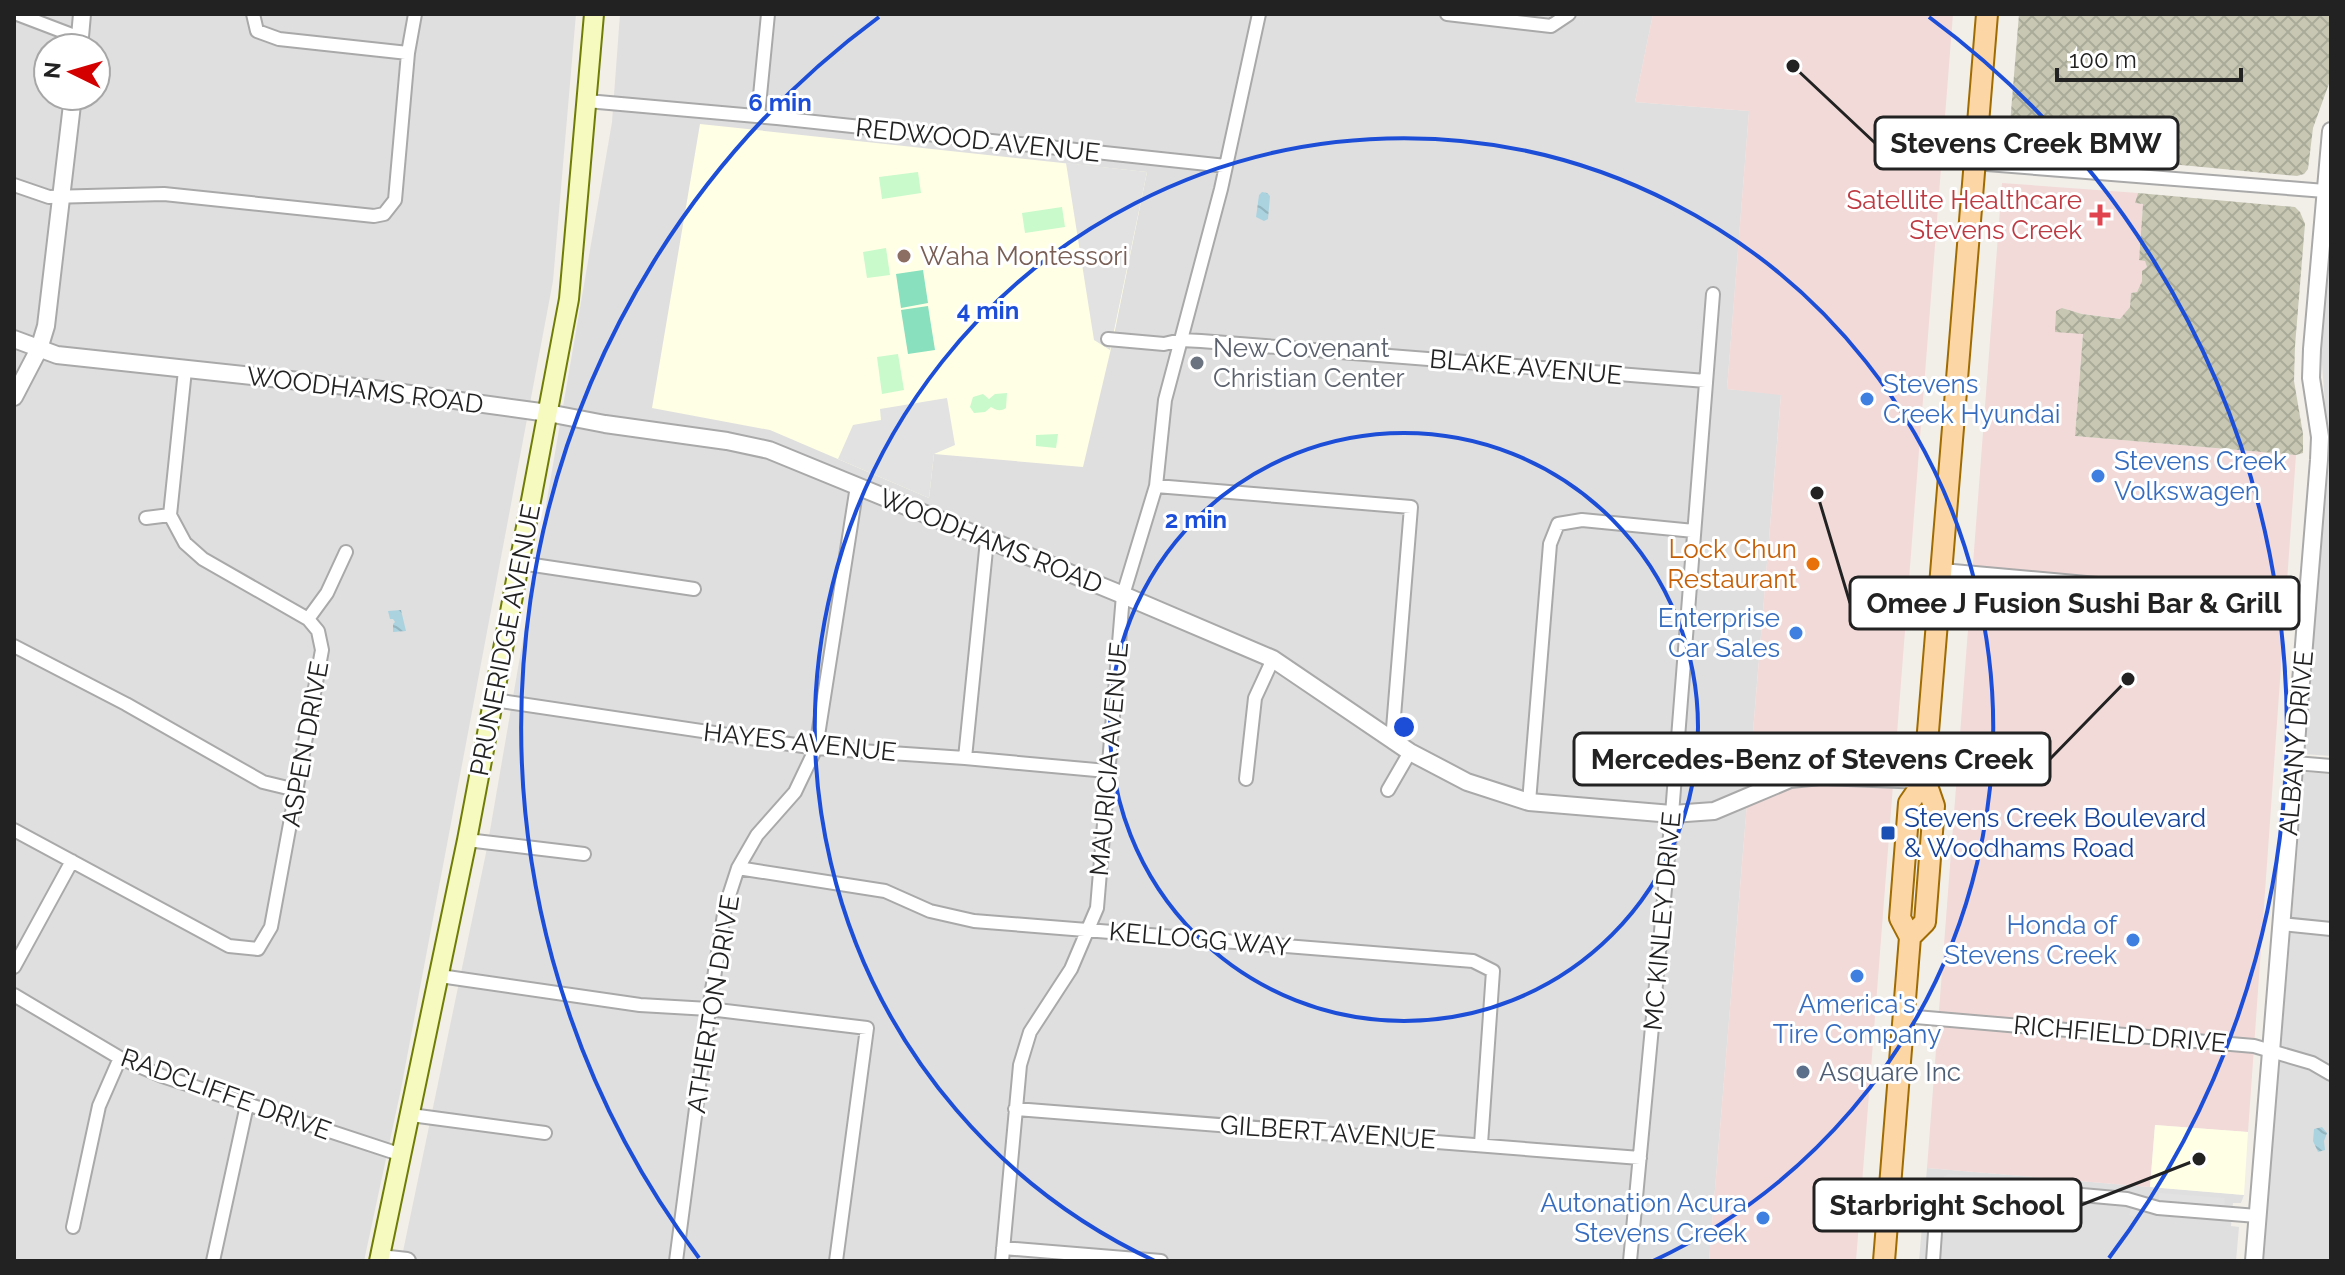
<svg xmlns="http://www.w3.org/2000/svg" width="2345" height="1275" font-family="Raleway,sans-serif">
<defs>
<pattern id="construction-cross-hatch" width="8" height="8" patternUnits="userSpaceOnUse" patternTransform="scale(2)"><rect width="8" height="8" fill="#c7c7b4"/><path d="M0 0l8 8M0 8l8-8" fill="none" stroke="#abab9a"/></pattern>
<pattern id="water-waves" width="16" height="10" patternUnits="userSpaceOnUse" patternTransform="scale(2)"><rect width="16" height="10" fill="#aad3df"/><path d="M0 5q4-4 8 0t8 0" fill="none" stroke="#92b5bf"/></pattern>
</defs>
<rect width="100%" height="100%" fill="#f2efe9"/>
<!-- residential -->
<path fill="#e0dfdf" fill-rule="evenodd" d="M14,14H576L553,281L401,1089L364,1261H14ZM48,48H96V96H48Z
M620,14H1653L1635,102L1749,111L1727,389L1781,394L1709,1261H401L487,848L612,122Z
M2331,240V756L2304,754L2329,458L2321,350Z
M2304,772L2331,774V1261H2263Z
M1927,1168L2244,1195L2241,1203H2233L2231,1226L2239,1227L2236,1261H1919Z"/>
<!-- commercial -->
<path fill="#f2dad9" d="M1653,14H1953L1856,1261H1709L1781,395L1727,389L1749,111L1635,102Z
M2002,183L2138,193L2135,203L2143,204L2139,259L2145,260L2147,267L2142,271V281L2137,292L2131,293L2130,307L2121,319L2082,314L2062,308L2083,333L2075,436L2296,455L2248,1132L2155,1125L2150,1187L1927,1168Z"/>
<!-- education -->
<path fill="#ffffe5" d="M700,124L1147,172L1113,340L1083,467L934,454L929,498L770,430L652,408Z
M2155,1125L2248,1132L2244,1195L2150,1187Z"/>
<!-- construction -->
<path fill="url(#construction-cross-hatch)" d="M2019,14H2331V78L2313,128L2308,169L2304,174L2297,176L2024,150L2014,146L2009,136Z
M2138,193L2295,207L2300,212L2305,224L2295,346L2294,381L2303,434V453L2296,455L2075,436L2083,334L2055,332L2056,311L2062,308L2082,314L2120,319L2130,307L2131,293L2137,292L2142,281V271L2147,267L2145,261L2139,260L2143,204L2135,203Z"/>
<!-- park -->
<path fill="#c8facc" d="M918,172L921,193L882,199L879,177Z
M1062,207L1065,227L1025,233L1022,213Z
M886,248L890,275L867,278L863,252Z
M898,354L904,390L882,394L877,357Z
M1007,393L1006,408C1000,412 996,410 991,407L985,412L974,413L970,407L973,397L983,394L989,399L995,394Z
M1058,434L1056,448L1036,446V435Z"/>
<!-- pitch -->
<path fill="#88e0be" d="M923,270L928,303L901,308L896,274Z
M928,306L935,350L908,354L901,310Z"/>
<!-- parking -->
<path fill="#e2e2e2" d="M1066,163L1147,172L1110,350L1094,340Z
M947,398L955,445L934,454L929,498L838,459L853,425L881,420L880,409Z
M1949,1174L2024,1179V1187L2048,1185L2128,1191L2145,1196L2139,1218L2129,1215L2133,1201L1942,1194L1933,1261H1925L1930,1203L1937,1189L1932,1183Z
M2159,1193L2225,1198L2224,1213L2158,1208Z"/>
<!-- water -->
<path fill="url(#water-waves)" d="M1262,192L1267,193L1270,196L1268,219L1264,221L1256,217L1259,195Z
M401,610L406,631L393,632V624L395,622L393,619H390L388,611Z
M2322,1127L2327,1133L2324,1141L2325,1150L2318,1152L2313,1141L2314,1129Z"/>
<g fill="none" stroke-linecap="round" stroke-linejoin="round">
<!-- minor casing -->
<g stroke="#a9a9a9" stroke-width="16">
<path id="minor" d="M17,14L80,38
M253,14L257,31L279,39L408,53
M1447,14L1551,26L1569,14
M587,101L777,118L1226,166
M758,116L768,14
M1974,163L2325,191
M14,185L49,197L164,194L374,216L384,214L395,200L408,53L415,14
M1108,339L1164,344L1181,340L1201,341L1706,381
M1156,486L1411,507L1392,741
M170,515L185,370
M520,563L694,589
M1942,570L2308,603
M308,619L327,593L346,552
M14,646L126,704L263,782L296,790
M494,700L816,748L965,758L1107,771
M965,758L987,540
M2295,763L2331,766
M1246,779L1255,698L1273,659
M1388,790L1410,752
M1529,802L1550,544L1558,524L1582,520L1694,531
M14,830L229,946L258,949L271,927L322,650L318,631L308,619L203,559L185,543L170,515L146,518
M467,840L584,854
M738,868L885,891L930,911L974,921L1473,961L1493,971L1481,1144
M2282,924L2331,929
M14,967L72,861
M440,976L640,1005L709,1009L867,1028L836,1261
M14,995L120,1058L162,1076L402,1155
M1904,1016L2254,1046L2312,1063L2331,1074
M1015,1109L1640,1158
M411,1115L545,1133
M73,1227L99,1106L120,1058
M1003,1248L1161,1261
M213,1261L247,1105
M676,1261L709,1009L725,908L738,868L757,835L795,792L816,748L857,486
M1002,1261L1020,1065L1030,1032L1071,969L1097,908L1123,595L1156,486L1165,400L1221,189L1259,14
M1630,1261L1672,814L1713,294
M1933,1261L1937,1204L1942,1194L1952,1189L2024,1194L2048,1192L2127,1199L2158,1208L2257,1216"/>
</g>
<!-- tertiary casing -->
<g stroke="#a9a9a9" stroke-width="20">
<path id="tertiary" d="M79,48L82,14
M14,339L57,355L374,389L548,413L605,424L727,441L769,450L1123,595L1273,659L1410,752L1467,782L1529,802L1672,814L1714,811L1790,779L1821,776L1925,780
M14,397L39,349L46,326L73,96
M380,1258L407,1261
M2254,1261L2319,460L2320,437L2311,378L2312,349L2331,131"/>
</g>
<!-- secondary casing -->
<g stroke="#707d05" stroke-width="22">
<path id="secondary" d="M379,1261L467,840L569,299L594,14"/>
</g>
<!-- primary casing -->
<g stroke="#a06b00" stroke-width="24">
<path id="primary" d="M1910,937L1925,922L1934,806L1925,780L1926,756L1987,14
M1884,1261L1910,937L1900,918L1909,803L1925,780"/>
</g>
<!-- minor -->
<use href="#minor" stroke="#fff" stroke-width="12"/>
<!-- tertiary -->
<use href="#tertiary" stroke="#fff" stroke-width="16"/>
<!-- secondary -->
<use href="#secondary" stroke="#f7fabf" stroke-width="18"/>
<!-- primary -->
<use href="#primary" stroke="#fcd6a4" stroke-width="20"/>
</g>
<!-- distance rings -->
<g fill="none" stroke="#1d4ed8" stroke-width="4">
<circle cx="1404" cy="727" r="294"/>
<path d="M1155 1261A589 589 0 1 1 1653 1261"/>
<path d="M699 1258A883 883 0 0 1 879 17M1929 17A883 883 0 0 1 2109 1258"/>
</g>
<!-- markers -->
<path fill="#e0444e" stroke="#fff" stroke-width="3" d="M2096 203h8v8h8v8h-8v8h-8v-8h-8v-8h8z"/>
<circle fill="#8d6e63" stroke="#fff" stroke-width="3" cx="904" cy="256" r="8"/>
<circle fill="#6b7280" stroke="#fff" stroke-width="3" cx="1197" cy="363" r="8"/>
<g fill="#3f7fe0" stroke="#fff" stroke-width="3">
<circle cx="1867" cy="399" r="8"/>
<circle cx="2098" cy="476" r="8"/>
<circle cx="1796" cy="633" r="8"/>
<circle cx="2133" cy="940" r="8"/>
<circle cx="1857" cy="976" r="8"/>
<circle cx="1763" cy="1218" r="8"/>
</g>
<circle fill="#e8710a" stroke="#fff" stroke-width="3" cx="1813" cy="564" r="8"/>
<rect fill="#1a4fb4" stroke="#fff" stroke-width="3" x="1880" y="825" width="16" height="16" rx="4"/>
<circle fill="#5c6f8a" stroke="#fff" stroke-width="3" cx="1803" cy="1072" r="8"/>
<g text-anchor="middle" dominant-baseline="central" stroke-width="6" stroke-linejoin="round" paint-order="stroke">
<!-- street labels -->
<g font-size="26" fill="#222" stroke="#fff">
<text transform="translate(978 140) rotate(6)">REDWOOD AVENUE</text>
<text transform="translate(1526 367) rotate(5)">BLAKE AVENUE</text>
<text transform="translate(365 390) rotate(7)">WOODHAMS ROAD</text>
<text transform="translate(991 541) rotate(22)">WOODHAMS ROAD</text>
<text transform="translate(505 640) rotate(-79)">PRUNERIDGE AVENUE</text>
<text transform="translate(800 742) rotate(6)">HAYES AVENUE</text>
<text transform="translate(2296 743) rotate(-85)">ALBANY DRIVE</text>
<text transform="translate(305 744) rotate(-80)">ASPEN DRIVE</text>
<text transform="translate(1109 759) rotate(-85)">MAURICIA AVENUE</text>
<text transform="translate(1662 921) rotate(-85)">MC KINLEY DRIVE</text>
<text transform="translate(1200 939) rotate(5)">KELLOGG WAY</text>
<text transform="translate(713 1004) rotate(-81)">ATHERTON DRIVE</text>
<text transform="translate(2120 1034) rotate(5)">RICHFIELD DRIVE</text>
<text transform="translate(226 1094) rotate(20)">RADCLIFFE DRIVE</text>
<text transform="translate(1328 1132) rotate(4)">GILBERT AVENUE</text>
</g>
<!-- health labels -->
<g font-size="26" fill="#be3a42" stroke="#fff" text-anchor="end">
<text x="2082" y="200">Satellite Healthcare<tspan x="2082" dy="30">Stevens Creek</tspan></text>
</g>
<!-- education labels -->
<g font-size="26" fill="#785e54" stroke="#fff" text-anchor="start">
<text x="920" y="256">Waha Montessori</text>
</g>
<!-- worship labels -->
<g font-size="26" fill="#5b616d" stroke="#fff" text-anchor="start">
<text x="1213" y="348">New Covenant<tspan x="1213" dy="30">Christian Center</tspan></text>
</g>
<!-- shop labels -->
<g font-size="26" fill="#366cbe" stroke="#fff" text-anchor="end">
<text x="1883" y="384" text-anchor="start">Stevens<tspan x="1883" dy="30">Creek Hyundai</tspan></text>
<text x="2114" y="461" text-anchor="start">Stevens Creek<tspan x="2114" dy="30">Volkswagen</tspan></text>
<text x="1780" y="618">Enterprise<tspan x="1780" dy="30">Car Sales</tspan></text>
<text x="2117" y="925">Honda of<tspan x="2117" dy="30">Stevens Creek</tspan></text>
<text x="1857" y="1004" text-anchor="middle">America's<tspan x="1857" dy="30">Tire Company</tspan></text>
<text x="1747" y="1203">Autonation Acura<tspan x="1747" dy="30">Stevens Creek</tspan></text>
</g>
<!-- food labels -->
<g font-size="26" fill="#c56008" stroke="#fff" text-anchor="end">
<text x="1797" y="549">Lock Chun<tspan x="1797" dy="30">Restaurant</tspan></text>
</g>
<!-- transit labels -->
<g font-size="26" fill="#164399" stroke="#fff" text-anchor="start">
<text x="1904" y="818">Stevens Creek Boulevard<tspan x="1904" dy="30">&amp; Woodhams Road</tspan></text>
</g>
<!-- service labels -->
<g font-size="26" fill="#4e5e75" stroke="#fff" text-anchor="start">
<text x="1819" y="1072">Asquare Inc</text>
</g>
</g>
<circle cx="1404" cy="727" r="12" fill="#1d4ed8" stroke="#fff" stroke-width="4"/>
<g font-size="24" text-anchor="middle" font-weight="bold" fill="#1d4ed8" stroke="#fff" stroke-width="6" stroke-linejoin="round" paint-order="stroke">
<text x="780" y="111">6 min</text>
<text x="988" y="319">4 min</text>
<text x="1196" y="528">2 min</text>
</g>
<!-- callouts -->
<path fill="none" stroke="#222" stroke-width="3" d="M1793 66L1875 143M1817 493L1850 603M2128 679L2050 759M2199 1159L2081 1205"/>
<g fill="#222" stroke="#fff" stroke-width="3">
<circle cx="1793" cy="66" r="8"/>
<circle cx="1817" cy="493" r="8"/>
<circle cx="2128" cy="679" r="8"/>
<circle cx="2199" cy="1159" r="8"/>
</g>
<g fill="#fff" stroke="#222" stroke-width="3">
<rect x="1875" y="117" width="303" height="52" rx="8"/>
<rect x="1850" y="577" width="449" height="52" rx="8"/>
<rect x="1574" y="733" width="476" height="52" rx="8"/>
<rect x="1814" y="1179" width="267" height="52" rx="8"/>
</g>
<g font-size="28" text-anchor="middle" font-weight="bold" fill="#222">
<text x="2026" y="153">Stevens Creek BMW</text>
<text x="2074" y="613">Omee J Fusion Sushi Bar &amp; Grill</text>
<text x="1812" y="769">Mercedes-Benz of Stevens Creek</text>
<text x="1947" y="1215">Starbright School</text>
</g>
<!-- border -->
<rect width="2345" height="1275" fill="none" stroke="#222222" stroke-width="32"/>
<!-- north arrow -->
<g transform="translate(72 72) rotate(275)"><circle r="38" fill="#ffffff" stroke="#a7a7a7" stroke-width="2"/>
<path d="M0-6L14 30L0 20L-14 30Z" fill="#d40000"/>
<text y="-12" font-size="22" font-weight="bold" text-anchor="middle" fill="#222222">N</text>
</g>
<!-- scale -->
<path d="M2057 68v12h184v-12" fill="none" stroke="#222222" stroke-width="4"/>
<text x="2069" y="68" font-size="24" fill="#222222" stroke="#ffffff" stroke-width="6" paint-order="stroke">100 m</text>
</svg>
